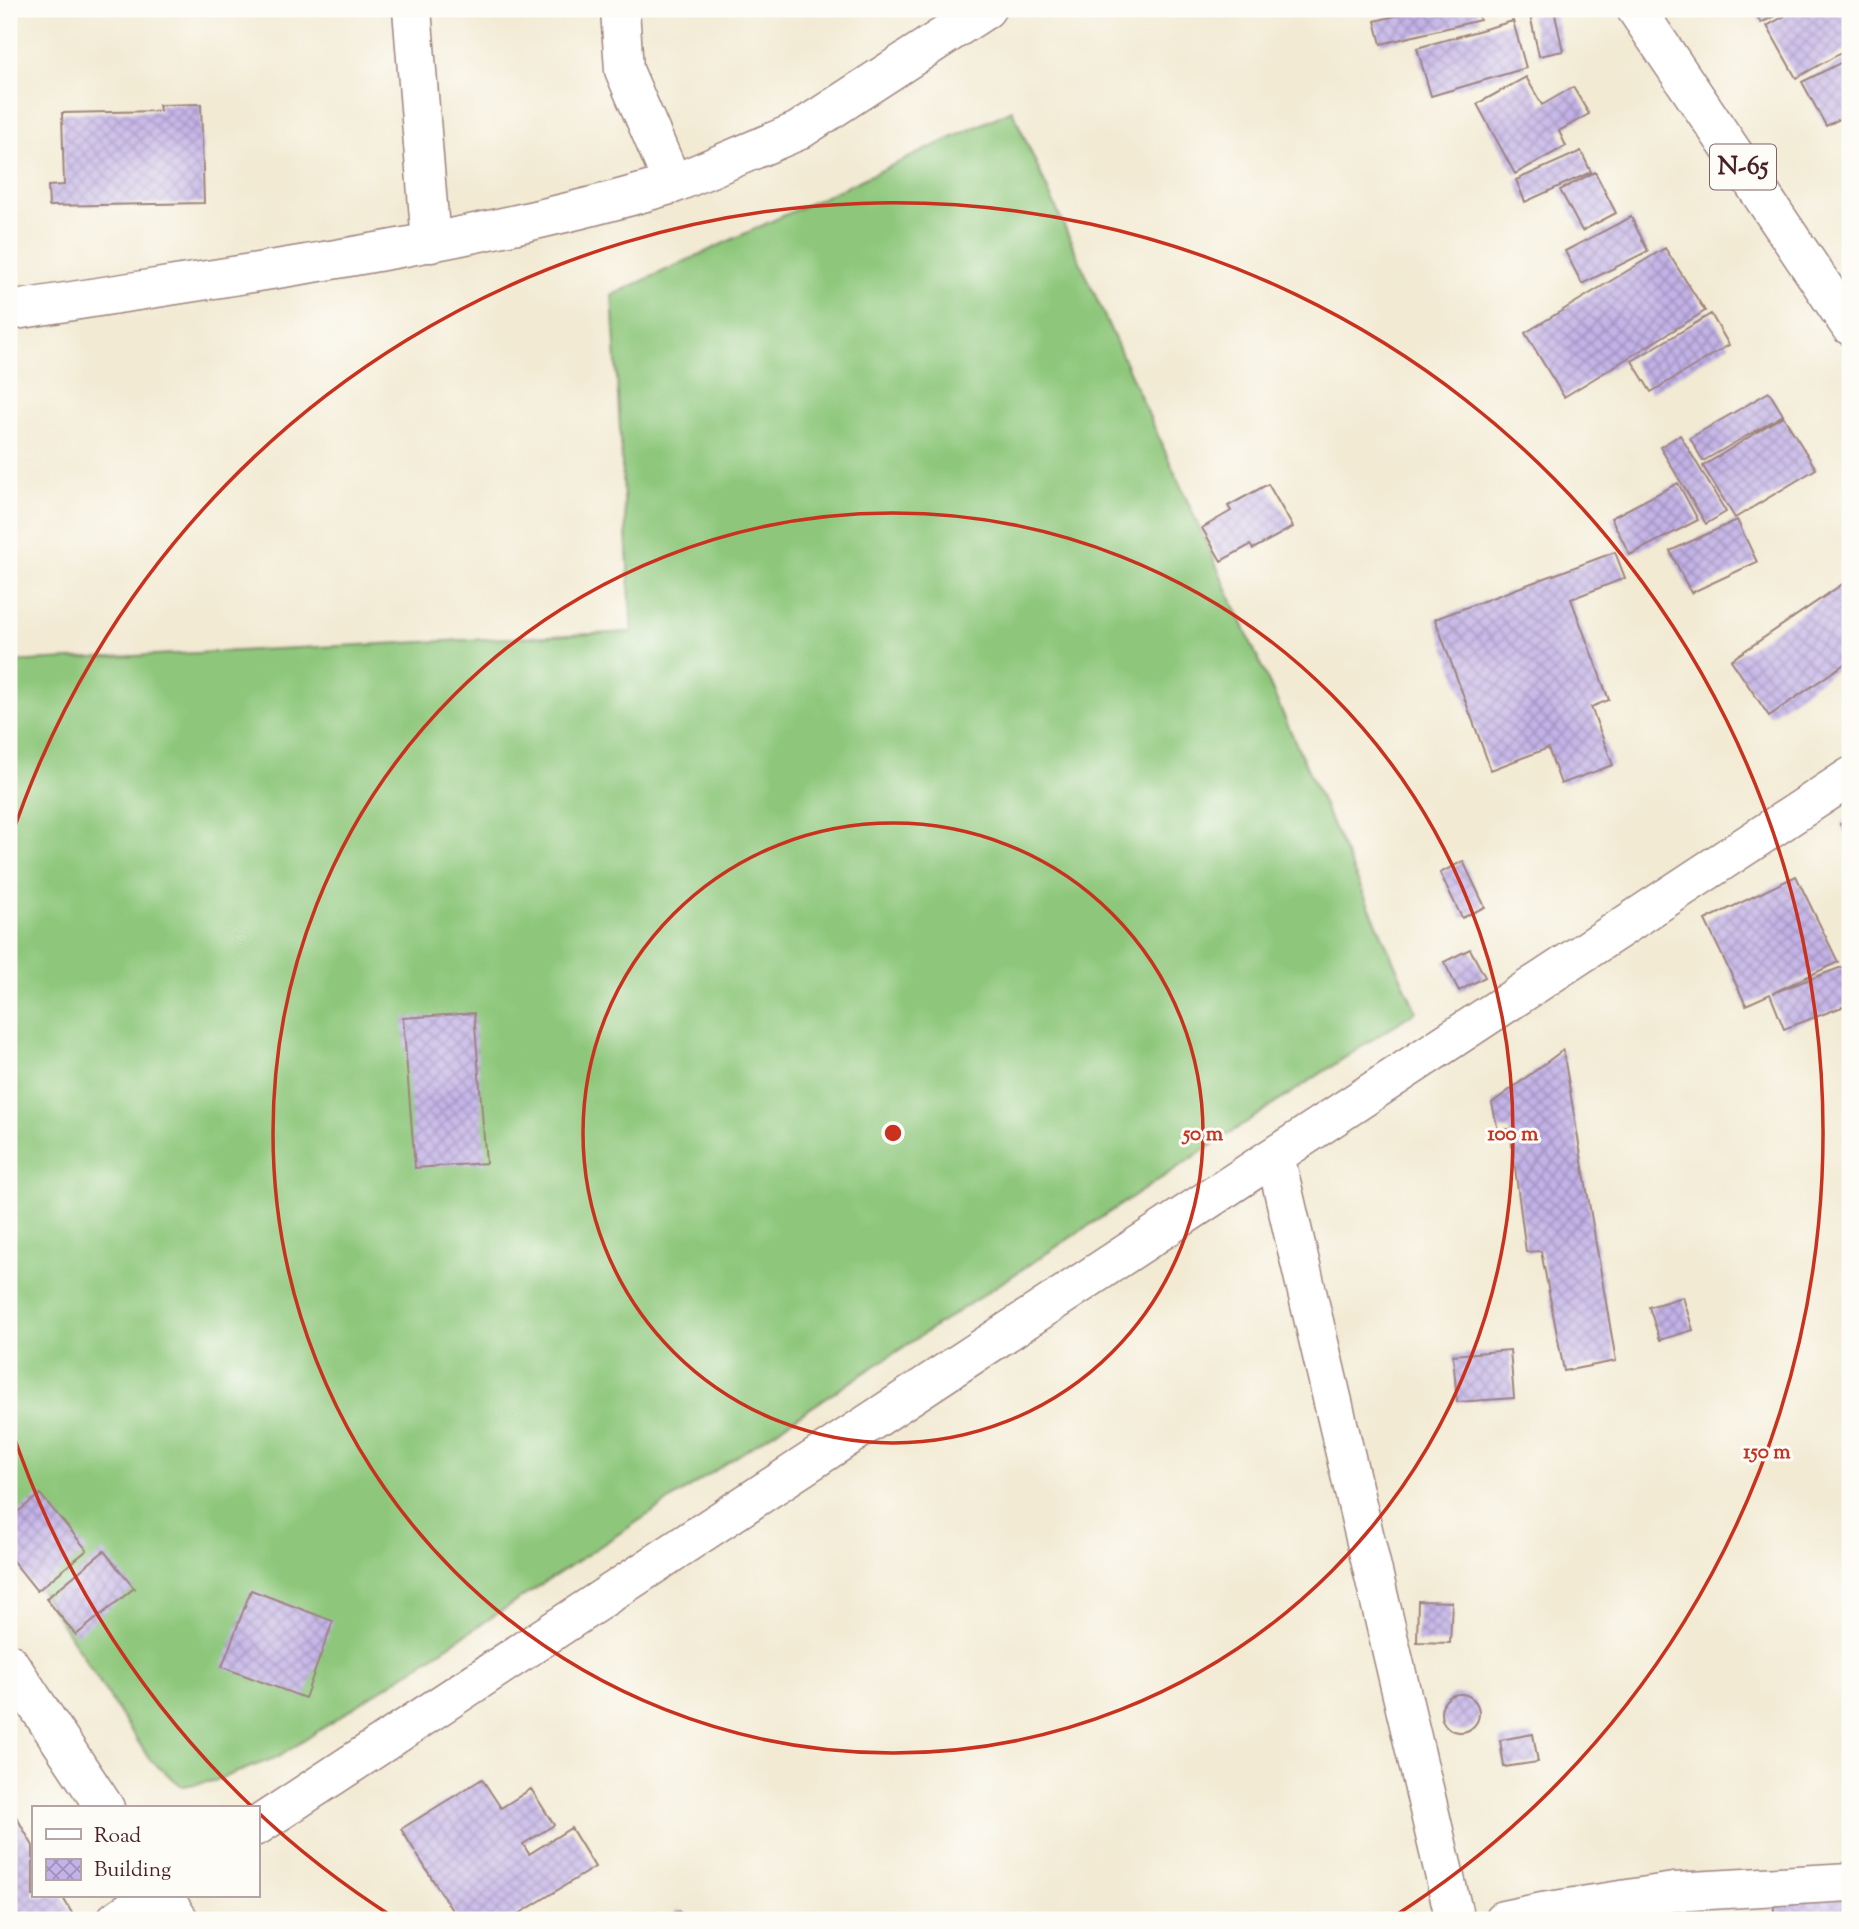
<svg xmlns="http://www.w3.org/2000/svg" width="1859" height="1929" font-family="'Sorts Mill Goudy',serif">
<defs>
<pattern id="building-cross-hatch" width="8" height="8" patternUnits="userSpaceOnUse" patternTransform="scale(1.75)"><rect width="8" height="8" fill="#c2b2e7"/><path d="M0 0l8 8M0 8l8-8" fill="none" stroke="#a090bb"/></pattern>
</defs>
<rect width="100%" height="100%" fill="#fdfcf7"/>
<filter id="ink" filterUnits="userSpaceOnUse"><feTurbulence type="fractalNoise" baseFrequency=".0143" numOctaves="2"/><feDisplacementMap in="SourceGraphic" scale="14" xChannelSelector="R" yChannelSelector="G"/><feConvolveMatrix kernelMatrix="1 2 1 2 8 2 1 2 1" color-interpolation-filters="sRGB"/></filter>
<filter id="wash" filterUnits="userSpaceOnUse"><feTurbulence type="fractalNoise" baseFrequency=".00686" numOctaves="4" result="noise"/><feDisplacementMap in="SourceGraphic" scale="28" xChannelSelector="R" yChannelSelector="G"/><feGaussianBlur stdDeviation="1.57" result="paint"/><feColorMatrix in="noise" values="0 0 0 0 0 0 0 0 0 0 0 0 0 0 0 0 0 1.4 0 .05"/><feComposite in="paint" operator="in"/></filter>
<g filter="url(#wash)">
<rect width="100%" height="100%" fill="#f2ead3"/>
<!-- pitch -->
<path fill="#8ec77b" stroke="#6c7353" stroke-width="2" d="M1012,110L1416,1011L280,1756L214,1781L182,1786L150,1760L9,1542V662L632,632L612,295Z"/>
<g id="blocks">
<!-- building -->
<path fill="url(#building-cross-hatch)" d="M1423,9H1477L1480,20L1381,44L1375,21Z
M1753,9H1788L1761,23Z
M1797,9H1850V48L1796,78L1767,26Z
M1554,10L1563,51L1539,56L1530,15Z
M1513,21L1526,68L1431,96L1417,48Z
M1850,58V114L1826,126L1802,82Z
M1526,77L1542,105L1573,87L1589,114L1559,131L1566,146L1515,174L1477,104Z
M201,104L204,203L49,206L48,186L64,185L62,113L160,111L159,105Z
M1581,151L1591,172L1525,202L1516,180Z
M1595,172L1616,213L1582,231L1560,190Z
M1631,217L1648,251L1582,284L1565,251Z
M1665,248L1705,311L1564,397L1525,333Z
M1711,314L1729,345L1651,392L1632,361Z
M1769,392L1783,415L1703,461L1690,438Z
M1783,416L1816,469L1735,518L1703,466Z
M1680,435L1726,512L1706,524L1660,447Z
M1678,483L1698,520L1630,555L1611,518Z
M1268,484L1293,527L1253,549L1250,545L1221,561L1202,528L1231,511L1228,506Z
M1737,520L1757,562L1691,593L1670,551Z
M1615,552L1625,578L1571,599L1609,700L1591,707L1613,765L1561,784L1548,748L1491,770L1435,619Z
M1850,579V660L1769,716L1731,660Z
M1850,818V841L1840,824Z
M1463,861L1485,907L1462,918L1440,873Z
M1796,876L1838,962L1773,993L1850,964V1004L1784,1029L1770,994L1746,1005L1705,920Z
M1470,949L1485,977L1459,991L1444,962Z
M474,1013L486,1163L415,1168L403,1018Z
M1563,1050L1616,1361L1564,1371L1541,1251L1526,1252L1510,1129L1498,1130L1492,1103Z
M1683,1297L1693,1330L1660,1340L1649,1307Z
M1510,1350L1514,1398L1457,1402L1453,1355Z
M40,1494L87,1550L37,1591L9,1556V1519Z
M104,1551L134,1588L76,1635L46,1599Z
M251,1590L333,1621L305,1698L222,1667Z
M1418,1601L1452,1602L1450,1643L1417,1642Z
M1441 1713a19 19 0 1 1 38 0a19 19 0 1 1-38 0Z
M1533,1734L1538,1762L1504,1767L1500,1740Z
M482,1779L501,1808L531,1789L554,1825L523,1844L529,1854L571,1828L595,1867L509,1920H458L401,1829Z
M9,1804L33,1846V1896H62L76,1920H9Z
M1850,1893V1920H1775L1773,1901Z
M679,1910L685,1920H662Z"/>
</g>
</g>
<g filter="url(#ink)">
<use href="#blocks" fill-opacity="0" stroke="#9e847f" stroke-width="2"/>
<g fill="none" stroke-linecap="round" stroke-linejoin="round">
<!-- minor casing -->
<g stroke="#9e847f" stroke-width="41">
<path id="minor" d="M412,9L431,243
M620,9L624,70L673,184L798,131L986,9
M9,311C231,275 457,248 673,184
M1275,1156L1455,1920
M9,1663L105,1808
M257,1826L1850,777
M163,1896L179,1920
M1542,1912L1674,1892L1850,1882
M116,1920L152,1896
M1503,1920L1542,1912L1544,1920"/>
</g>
<!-- highway casing -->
<g stroke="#9e847f" stroke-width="41">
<path id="highway" d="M1636,9L1850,326"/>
</g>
<!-- minor -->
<use href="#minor" stroke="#fff" stroke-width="38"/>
<!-- highway -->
<use href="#highway" stroke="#fff" stroke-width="38"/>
</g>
</g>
<!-- distance rings -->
<g fill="none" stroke="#c8321e" stroke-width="3.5">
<circle cx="893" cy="1133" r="310"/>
<circle cx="893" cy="1133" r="620"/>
<path d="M393 1917A930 930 0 0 1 11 1428M11 838A930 930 0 1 1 1393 1917"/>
</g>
<g text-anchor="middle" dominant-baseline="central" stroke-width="6" stroke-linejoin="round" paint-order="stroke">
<!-- shield labels -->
<rect fill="#fdfcf7" stroke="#806168" stroke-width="2" x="1710" y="144.5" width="66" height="45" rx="5"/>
<g font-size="26" font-weight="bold" fill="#4a1f2b">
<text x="1743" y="167">N-65</text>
</g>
</g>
<circle cx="893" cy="1133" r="10" fill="#c8321e" stroke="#fdfcf7" stroke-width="3.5"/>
<g font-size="21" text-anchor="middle" font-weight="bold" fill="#c8321e" stroke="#fdfcf7" stroke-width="6" stroke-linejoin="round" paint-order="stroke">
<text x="1203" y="1140">50 m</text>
<text x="1513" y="1140">100 m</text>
<text x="1767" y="1458">150 m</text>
</g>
<!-- margin -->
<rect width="1859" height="1929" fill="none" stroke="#fdfcf7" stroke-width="35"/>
<!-- legend -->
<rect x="32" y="1806" width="228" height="91" fill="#fdfcf7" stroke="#b5a4a5" stroke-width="2"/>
<rect x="46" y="1829" width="35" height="10" fill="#ffffff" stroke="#b5a4a5" stroke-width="2"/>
<text x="94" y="1842" font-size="21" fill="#4a1f2b">Road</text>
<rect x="46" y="1859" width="35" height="21" fill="url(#building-cross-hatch)" stroke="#b5a4a5" stroke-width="2"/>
<text x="94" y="1876" font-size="21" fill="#4a1f2b">Building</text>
</svg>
